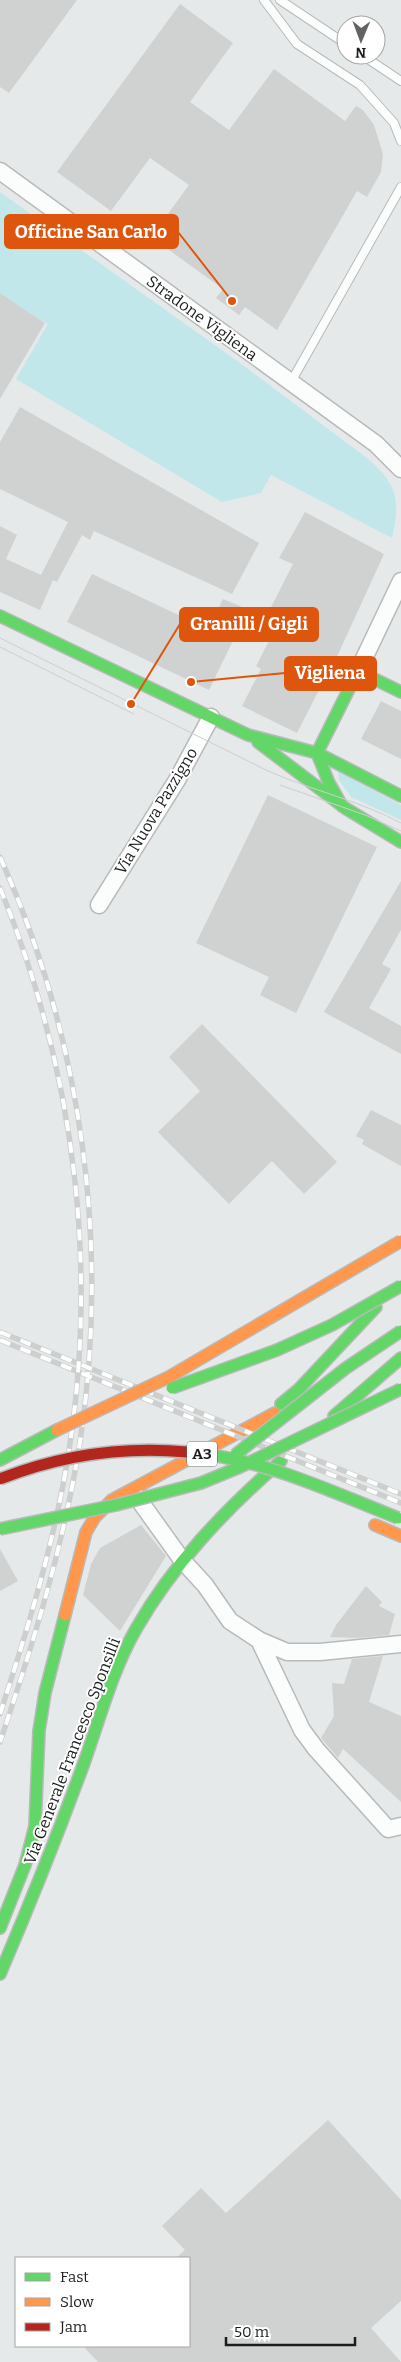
<svg xmlns="http://www.w3.org/2000/svg" width="401" height="2362" font-family="Bitter,serif">
<rect width="100%" height="100%" fill="#e6e9e9"/>
<!-- green -->
<path fill="#c2e7eb" d="M0,192L240,363L367,458C397,484 401,499 392,538L271,475L261,493L222,502L16,379L48,324L0,294Z
M338,771L401,805V820L351,797L339,780Z"/>
<!-- building -->
<path fill="#d0d2d2" d="M0,0H77L9,93L0,87Z
M180,4L233,43L190,102L229,130L274,69L345,121L356,106L363,110L374,125L383,154L381,172L367,197L357,191L277,330L245,307L239,315L216,298L223,289L151,237L189,185L150,158L111,211L57,172Z
M0,293L45,323L0,399Z
M20,407L259,543L232,594L94,531L90,540L82,535L57,582L53,580L40,610L0,592V526L17,535L6,559L41,575L68,522L0,489V442Z
M305,512L384,554L324,685L322,684L297,733L242,706L261,669L256,666L270,639L240,626L209,690L67,622L92,574L208,629L223,599L266,617L293,564L279,558Z
M381,701L401,711V759L361,739Z
M268,795L377,847L296,1013L260,995L269,977L196,943Z
M401,881V930L382,964L391,969L369,1008L401,1026V1054L324,1012Z
M202,1024L337,1162L304,1194L272,1161L229,1204L158,1132L200,1091L169,1057Z
M371,1110L401,1125V1166L362,1144L364,1140L356,1136Z
M141,1525L166,1556L120,1631L83,1595L91,1564L100,1548Z
M0,1549L18,1581L0,1591Z
M366,1586L382,1602L379,1606L395,1614L389,1635L359,1638L330,1637L336,1625Z
M383,1656L369,1702L401,1716V1802L343,1749L338,1758L321,1738L334,1716L332,1683L344,1684L352,1659Z
M328,2120L401,2200V2301L371,2328L401,2362H98L83,2346H189V2258H176L185,2250L162,2226L201,2188L226,2213Z"/>
<g fill="none" stroke-linecap="round" stroke-linejoin="round">
<!-- lane casing -->
<g stroke="#b8baba" stroke-width="10">
<path id="lane" d="M264,0L297,44L360,85L394,123L401,141
M280,0L346,44
M362,55L401,81
M291,382L401,187"/>
</g>
<!-- street casing -->
<g stroke="#b8baba" stroke-width="19">
<path id="street" d="M0,171L376,444L401,469
M358,671L401,581
M99,905L177,780L211,717
M134,1493L182,1560L205,1585L230,1621L259,1640L287,1652H320L401,1644
M259,1640L302,1730L316,1749L388,1829L401,1826"/>
</g>
<!-- fast casing -->
<g stroke="#b8baba" stroke-width="14">
<path id="fast" d="M0,616L248,735L317,753L401,796
M258,742L345,808L401,842
M317,753L358,671L401,692
M317,753L329,783L342,806
M281,1404L298,1390L376,1307
M334,1416L401,1358
M0,1460L57,1430
M0,1928L25,1865L35,1826L39,1731L45,1693L65,1615
M0,1974C30,1904 58,1834 84,1763C100,1718 112,1671 136,1629C173,1564 225,1510 281,1461"/>
</g>
<!-- slow casing -->
<g stroke="#b8baba" stroke-width="14">
<path id="slow" d="M375,1525L401,1536
M65,1615L86,1532L95,1517L112,1500L275,1413"/>
</g>
<!-- lane -->
<use href="#lane" stroke="#fbfcfc" stroke-width="8"/>
<!-- street -->
<use href="#street" stroke="#fbfcfc" stroke-width="16"/>
<!-- fast -->
<use href="#fast" stroke="#63d668" stroke-width="11"/>
<!-- slow -->
<use href="#slow" stroke="#ff974d" stroke-width="11"/>
<!-- tram -->
<path stroke="#cdcfcf" stroke-width="1" d="M0,638L266,770C310,790 358,800 401,823
M0,647L134,714
M280,785L365,815L401,831"/>
<!-- rail casing -->
<g stroke="#cdcfcf" stroke-width="5.5">
<path id="rail" d="M0,857C82,1039 110,1244 80,1442C64,1545 33,1644 0,1742
M0,888C77,1076 101,1280 64,1480C49,1560 25,1637 0,1714
M0,1332L401,1494
M0,1340L401,1503"/>
</g>
<!-- rail -->
<use href="#rail" stroke="#fff" stroke-width="4" stroke-dasharray="11" stroke-linecap="butt"/>
<!-- fast-bridge casing -->
<g stroke="#b8baba" stroke-width="14" stroke-linecap="butt">
<path id="fast-bridge" d="M172,1388L277,1350L332,1325L401,1286
M187,1452C261,1458 330,1491 398,1518
M235,1455L346,1368L401,1331
M0,1529L116,1505L201,1483L240,1467L401,1389"/>
</g>
<!-- slow-bridge casing -->
<g stroke="#b8baba" stroke-width="14" stroke-linecap="butt">
<path id="slow-bridge" d="M57,1430L169,1377L401,1241"/>
</g>
<!-- jam-bridge casing -->
<g stroke="#b8baba" stroke-width="14" stroke-linecap="butt">
<path id="jam-bridge" d="M0,1479C61,1455 121,1446 187,1452"/>
</g>
<!-- fast-bridge -->
<use href="#fast-bridge" stroke="#63d668" stroke-width="11"/>
<!-- slow-bridge -->
<use href="#slow-bridge" stroke="#ff974d" stroke-width="11"/>
<!-- jam-bridge -->
<use href="#jam-bridge" stroke="#b3261e" stroke-width="11"/>
</g>
<g text-anchor="middle" dominant-baseline="central" stroke-width="4" stroke-linejoin="round" paint-order="stroke">
<!-- shield labels -->
<rect fill="#fff" stroke="#5f6161" stroke-width="1" x="187" y="1441.5" width="30" height="25" rx="4"/>
<g font-size="15" font-weight="bold" fill="#1b1d1d">
<text x="202" y="1454">A3</text>
</g>
<!-- street labels -->
<g font-size="16" fill="#1b1d1d" stroke="#fff">
<text transform="translate(202 318) rotate(36)">Stradone Vigliena</text>
<text transform="translate(156 811) rotate(-59)">Via Nuova Pazzigno</text>
<text transform="translate(72 1751) rotate(-69)">Via Generale Francesco Sponsilli</text>
</g>
</g>
<!-- callouts -->
<path fill="none" stroke="#de560d" stroke-width="2" d="M232 301L178 232M131 704L180 624M191 682L285 673"/>
<g fill="#de560d" stroke="#fff" stroke-width="2">
<circle cx="232" cy="301" r="5"/>
<circle cx="131" cy="704" r="5"/>
<circle cx="191" cy="682" r="5"/>
</g>
<g fill="#de560d" stroke="#de560d" stroke-width="2">
<rect x="5" y="215" width="173" height="33" rx="5"/>
<rect x="180" y="608" width="138" height="33" rx="5"/>
<rect x="285" y="657" width="91" height="33" rx="5"/>
</g>
<g font-size="18" text-anchor="middle" font-weight="bold" fill="#fff">
<text x="91" y="238">Officine San Carlo</text>
<text x="249" y="630">Granilli / Gigli</text>
<text x="330" y="679">Vigliena</text>
</g>
<!-- legend -->
<rect x="15" y="2257" width="175" height="90" fill="#ffffff" stroke="#a4a5a5"/>
<rect x="25" y="2273" width="25" height="8" fill="#63d668" stroke="#a4a5a5"/>
<text x="60" y="2282" font-size="15" fill="#1b1d1d">Fast</text>
<rect x="25" y="2298" width="25" height="8" fill="#ff974d" stroke="#a4a5a5"/>
<text x="60" y="2307" font-size="15" fill="#1b1d1d">Slow</text>
<rect x="25" y="2323" width="25" height="8" fill="#b3261e" stroke="#a4a5a5"/>
<text x="60" y="2332" font-size="15" fill="#1b1d1d">Jam</text>
<!-- north arrow -->
<g transform="translate(361 40) rotate(181)"><circle r="24" fill="#ffffff" stroke="#a4a5a5"/>
<path d="M0-4L9 19L0 12L-9 19Z" fill="#626464"/>
<text y="-8" font-size="14" font-weight="bold" text-anchor="middle" fill="#1b1d1d">N</text>
</g>
<!-- scale -->
<path d="M226 2337v8h129v-8" fill="none" stroke="#1b1d1d" stroke-width="2.5"/>
<text x="234" y="2337" font-size="15" fill="#1b1d1d" stroke="#ffffff" stroke-width="4" paint-order="stroke">50 m</text>
</svg>
